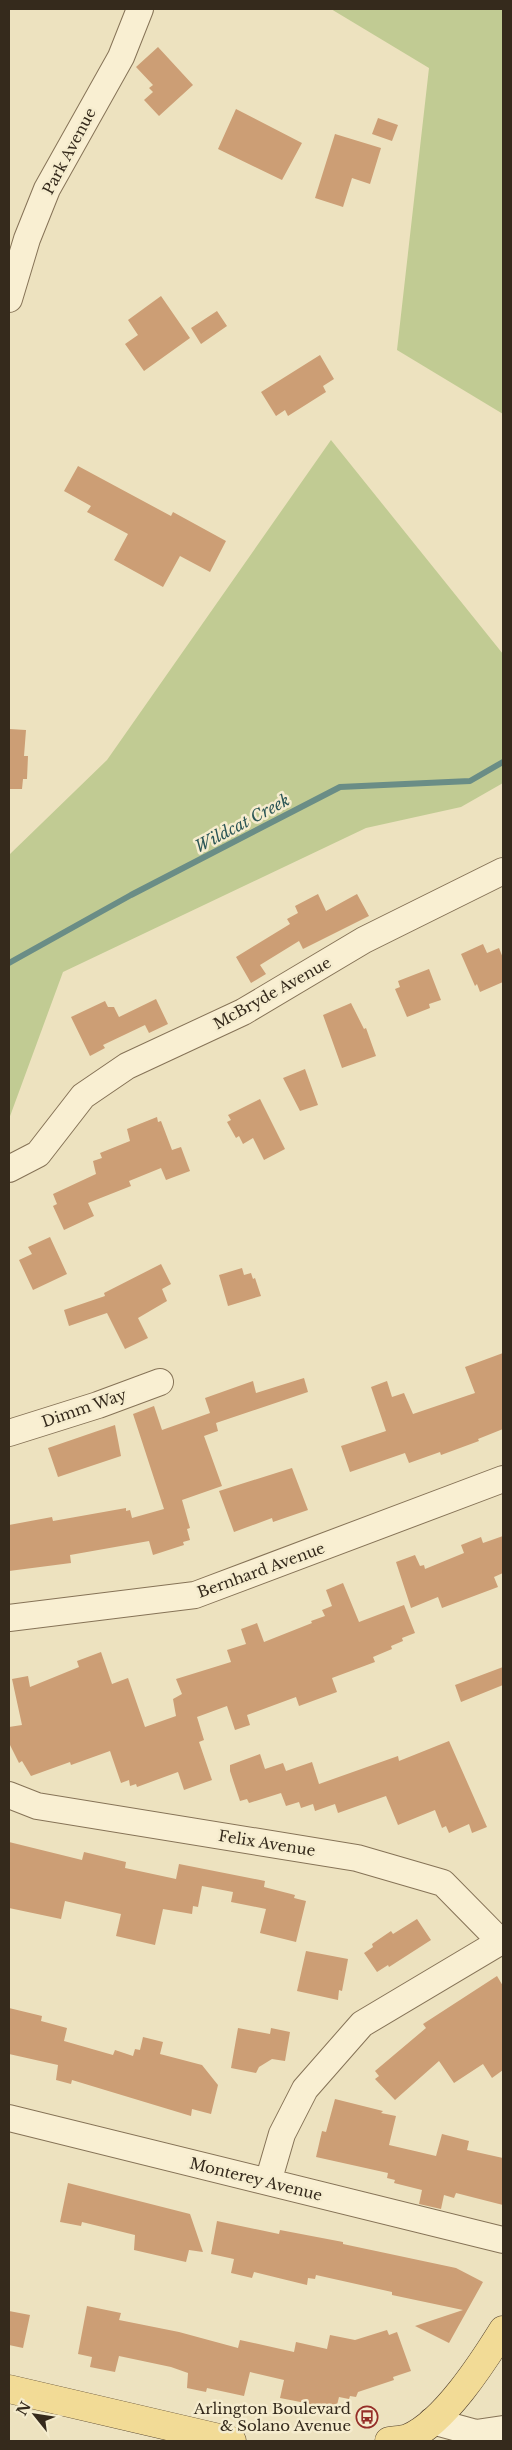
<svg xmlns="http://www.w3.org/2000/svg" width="512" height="2450" font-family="'Libre Baskerville',serif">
<rect width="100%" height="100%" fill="#ede2bf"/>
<!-- green -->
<path fill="#c1cb93" d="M331,9H503V414L397,350L429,68Z
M331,440L503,654V783L461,807L366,828L63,972L9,1119V855L107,760Z"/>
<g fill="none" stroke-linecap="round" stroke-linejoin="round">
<!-- stream -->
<path stroke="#6a8d86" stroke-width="6" d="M9,963L131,895L340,787L470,781L503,762"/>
</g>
<!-- building -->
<path fill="#cc9e75" d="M158,47L193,85L159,116L144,100L153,92L149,88L153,85L136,67Z
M236,109L302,143L282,180L218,149Z
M378,118L398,125L392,141L372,134Z
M335,134L381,148L370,184L352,178L343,207L315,198Z
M161,296L190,338L144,371L125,344L138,335L128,320Z
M217,311L227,326L201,344L191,328Z
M320,355L334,379L323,386L326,392L288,416L285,410L276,416L261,392Z
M78,466L171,516L173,512L226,541L210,572L180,556L163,587L114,560L128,534L87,512L91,506L64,491Z
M9,729L26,730L24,756H28L27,779H23L22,789H9Z
M318,894L326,911L357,894L369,916L303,949L299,941L260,965L266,974L251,983L236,957L290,924L287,919L298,913L295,906Z
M483,944L487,953L499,948L503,958V982L480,992L477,984L475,986L461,954Z
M429,969L441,1000L429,1004L430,1008L407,1017L395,989L400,987L398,981Z
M156,999L168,1024L149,1033L145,1025L103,1045L105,1048L90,1056L71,1017L105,1001L108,1007H114L119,1017Z
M351,1003L364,1029L366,1028L376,1056L342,1068L323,1015Z
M305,1069L318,1105L300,1111L283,1078Z
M260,1099L285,1149L264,1160L253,1138L243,1144L239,1136L236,1138L227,1122L231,1120L228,1115Z
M157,1117L158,1122L161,1121L172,1150L181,1147L190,1171L166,1180L161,1168L129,1181L131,1186L88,1203L94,1216L64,1230L53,1206L57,1204L53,1194L96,1174L93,1161L102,1158L100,1153L130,1141L127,1129Z
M50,1237L67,1274L33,1290L19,1260L32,1254L28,1247Z
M161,1264L171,1284L162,1289L167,1301L138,1318L148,1338L125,1349L107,1313L69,1326L64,1310L105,1296L104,1293Z
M242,1268L244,1275L251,1273L253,1279L255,1278L261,1296L228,1306L219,1275Z
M503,1353V1429L478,1439L479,1441L441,1455L440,1452L409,1463L405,1453L350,1472L341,1446L386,1431L371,1387L387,1381L392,1397L404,1393L413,1414L475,1393L465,1367Z
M304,1378L308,1392L216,1423L218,1431L204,1436L222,1486L182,1500L190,1528L187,1529L190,1540L183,1542L184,1545L153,1555L149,1541L70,1555L71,1563L9,1571V1525L52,1517L53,1521L126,1508V1511L130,1510L132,1518L164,1509L133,1414L154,1406L162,1430L210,1413L205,1398L253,1381L256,1393Z
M115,1425L121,1456L58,1477L48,1448Z
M292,1468L308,1510L273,1522L272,1518L234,1532L219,1491Z
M503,1536V1573L494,1577L498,1587L442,1608L438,1597L411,1608L396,1562L415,1555L420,1566L424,1565L425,1569L464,1553L461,1545L481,1537L483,1543Z
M343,1583L359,1622L404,1605L415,1633L402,1638L403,1641L391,1646L392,1649L373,1657L375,1662L332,1678L337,1692L299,1706L296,1697L247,1715L250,1725L235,1730L227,1706L197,1717L204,1740L199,1742L212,1780L184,1790L178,1772L137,1787L136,1784L130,1786L129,1780L121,1783L110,1751L71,1765L70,1762L31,1776L22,1761L19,1763L9,1743V1727L22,1725L12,1679L28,1676L30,1687L79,1667L77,1661L101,1652L112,1684L128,1678L145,1727L176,1716L173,1699L182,1694L176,1679L231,1662L227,1650L246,1644L241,1629L257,1623L264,1642L312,1623L311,1621L325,1616L322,1610L332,1606L326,1590Z
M503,1667V1685L461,1702L455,1685Z
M449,1741L487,1827L472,1833L469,1824L449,1833L446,1826L442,1828L435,1810L398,1825L386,1796L338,1813L335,1804L315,1811L313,1804L301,1808L299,1802L286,1806L281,1793L249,1803L247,1799L240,1801L230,1771V1765L260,1754L265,1769L283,1763L286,1771L312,1762L319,1784L398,1756L399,1761Z
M9,1842L82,1860L84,1852L126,1862L125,1868L176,1879L179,1864L265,1881L264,1887L295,1895L294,1898L306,1901L296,1942L260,1933L266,1909L231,1902L233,1892L202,1886L198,1907L193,1906L192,1914L163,1909L155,1945L116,1936L121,1914L65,1901L61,1919L9,1908Z
M417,1919L431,1940L389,1967L388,1965L377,1972L364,1953L373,1947L372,1944L391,1931L393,1934Z
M306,1951L348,1959L342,1991L339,1990L338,2000L297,1991Z
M497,1976L503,1986V2070L492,2078L483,2064L454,2083L439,2061L395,2100L375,2079L379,2076L375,2071L426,2028L423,2024Z
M9,2008L42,2016L41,2021L67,2028L64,2041L113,2055L115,2050L133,2056L135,2049L140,2050L143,2037L163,2042L160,2054L202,2065L218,2085L211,2114L192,2109L191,2116L72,2080L71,2084L56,2080L58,2065L9,2054Z
M238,2028L270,2034L271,2028L290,2032L285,2061L272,2059L259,2067L256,2073L231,2068Z
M335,2099L383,2111L381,2113L396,2116L389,2145L436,2156L442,2134L469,2141L467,2150L503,2158V2205L456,2193L454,2198L444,2195L441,2209L419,2204L422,2190L394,2183L395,2180L387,2178L388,2173L316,2157L322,2131L326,2132Z
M68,2183L190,2214L203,2252L189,2250L186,2262L134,2250L135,2235L82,2222L81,2226L60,2222Z
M217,2221L279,2234L280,2230L343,2242V2244L456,2268L483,2282L449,2343L415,2326L463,2310L392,2295V2292L316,2275L315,2279L308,2278L307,2285L254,2272L252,2278L231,2273L234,2259L211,2254Z
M87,2306L121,2313L119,2320L179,2332L238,2348L240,2340L294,2352L296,2342L327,2349L330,2335L355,2340L387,2330L389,2335L397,2332L411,2371L393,2377L394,2380L358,2392L356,2397L350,2396L349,2399L339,2397L336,2409L280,2398L284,2380L250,2372L244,2396L207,2388L206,2392L187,2388L188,2373L171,2367L119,2356L115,2372L90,2367L92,2357L78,2354Z
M9,2311L30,2315L23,2348L9,2345Z"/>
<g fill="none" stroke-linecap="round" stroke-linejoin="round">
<!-- minor casing -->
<g stroke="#867357" stroke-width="28">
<path id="minor" d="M9,299L27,239L47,189L121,57L140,9
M9,1169L38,1154L83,1096L127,1066L243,1012L364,940L503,871
M9,1433L98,1405L160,1382
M9,1618L195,1595L503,1479
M9,1795L37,1806L357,1858L443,1883L501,1942
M9,2118L503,2240
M268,2182L282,2134L305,2089L362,2024L503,1940
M432,2421L476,2433L503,2429"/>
</g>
<!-- major casing -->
<g stroke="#53412c" stroke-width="29">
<path id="major" d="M9,2389L232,2441
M389,2441C395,2440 403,2440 408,2438C444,2423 483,2362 503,2330"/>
</g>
<!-- minor -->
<use href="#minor" stroke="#f9efd2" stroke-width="26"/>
<!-- major -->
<use href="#major" stroke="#f2db96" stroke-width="28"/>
</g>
<!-- icons -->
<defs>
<g id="bus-ring" transform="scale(1.125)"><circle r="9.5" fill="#f5ecce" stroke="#952e28" stroke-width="1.5"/><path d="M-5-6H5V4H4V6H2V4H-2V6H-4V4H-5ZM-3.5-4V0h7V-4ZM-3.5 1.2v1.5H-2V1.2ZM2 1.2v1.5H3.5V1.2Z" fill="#952e28"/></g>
</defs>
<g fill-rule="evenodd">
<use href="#bus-ring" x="367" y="2417"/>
</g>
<g text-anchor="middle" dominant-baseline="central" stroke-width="5" stroke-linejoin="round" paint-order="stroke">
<!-- street labels -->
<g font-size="15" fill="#352a1c" stroke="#f5ecce">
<text transform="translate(69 151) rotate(-62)">Park Avenue</text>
<text transform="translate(272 993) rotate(-29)">McBryde Avenue</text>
<text transform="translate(84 1408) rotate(-19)">Dimm Way</text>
<text transform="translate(261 1570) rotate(-20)">Bernhard Avenue</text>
<text transform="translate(267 1843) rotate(9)">Felix Avenue</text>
<text transform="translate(256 2179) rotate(14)">Monterey Avenue</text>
</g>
<!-- poi labels -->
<g font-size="15" fill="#352a1c" stroke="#f5ecce" text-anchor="end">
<text x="351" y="2408">Arlington Boulevard<tspan x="351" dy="17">&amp; Solano Avenue</tspan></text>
</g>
<!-- water labels -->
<g font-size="16" font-style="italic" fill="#2b5555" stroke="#f5ecce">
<text transform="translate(242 823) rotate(-28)">Wildcat Creek</text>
</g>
</g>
<!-- border -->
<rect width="512" height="2450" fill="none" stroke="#352a1c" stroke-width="20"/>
<!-- north arrow -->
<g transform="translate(35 2415) rotate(300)" stroke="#f5ecce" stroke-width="4" paint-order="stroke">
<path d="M0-4L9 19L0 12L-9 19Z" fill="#352a1c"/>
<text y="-8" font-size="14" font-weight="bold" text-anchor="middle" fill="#352a1c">N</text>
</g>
</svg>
